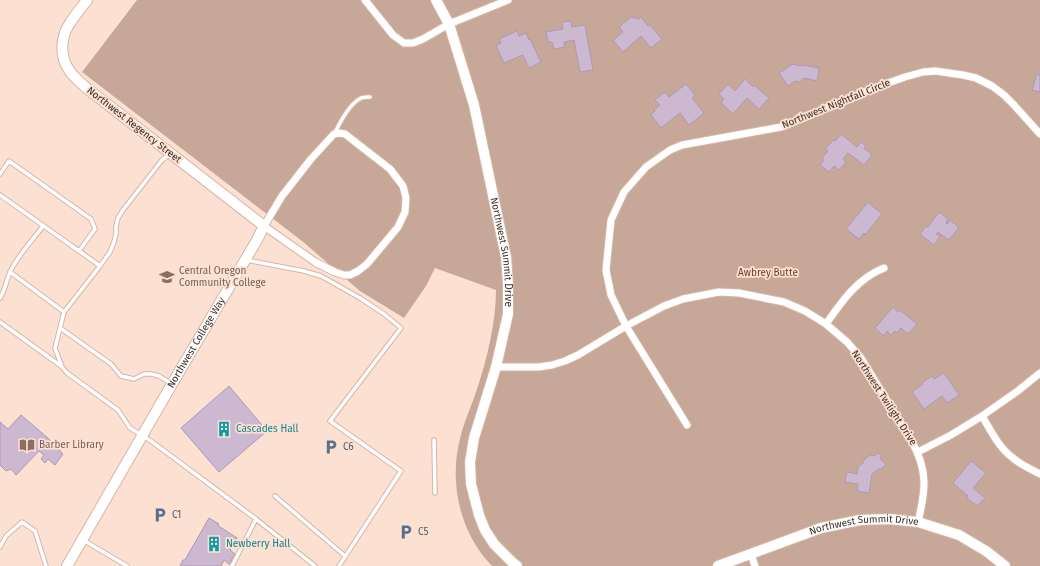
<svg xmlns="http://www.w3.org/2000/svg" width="1040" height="566" font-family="'Fira Sans',sans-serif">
<rect width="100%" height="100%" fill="#fce1d3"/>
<!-- forest -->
<path fill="#c7a898" d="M137,0H1040V566H492C459,532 448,480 461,435C465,419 472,405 477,389C487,359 496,322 496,290L435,268L426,286L404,318L360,291L302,241L82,72Z"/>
<!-- building -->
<path fill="#cdb8d2" stroke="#ae98b2" d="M631,17L639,19L641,17L648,26L650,25L662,39L651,48L641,36L623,52L613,40L623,32L619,27Z
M571,21L572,27L585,25L593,70L580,72L574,40L564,42L565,47L554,49L552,42H548L546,32L563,29L562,22Z
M517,31L519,36L526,33L529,40L530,39L541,62L529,68L523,55L504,63L496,46L501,43L499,39Z
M793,64L801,66L803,65L819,68L817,81L804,78L799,82L795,81L788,86L779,73Z
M1037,74L1040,75V92L1032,90Z
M745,79L753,87L754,85L769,98L759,109L747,98L733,114L721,103L724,99L719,94L728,84L735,91Z
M686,84L695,95L692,98L704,113L689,125L680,113L661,128L651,115L655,111L654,110L660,105L655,100L665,92L669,97Z
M841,134L857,147L861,142L866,146L864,148L872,155L864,165L848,153L843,159L846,162L839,170L834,166L829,172L820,165L824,160L822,158L828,151L825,149L833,140L835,141Z
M868,202L882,214L865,235L864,233L859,239L846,229Z
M939,212L948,219L946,223L947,224L950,220L959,227L949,240L938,232L936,234L940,236L934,245L920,234L926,226L928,227Z
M893,307L898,312L900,310L917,324L908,334L901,328L897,333L895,331L891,335L887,331L884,336L875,328Z
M944,373L959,395L947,403L942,396L924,409L912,392L923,384L922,383L932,376L934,379Z
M229,386L267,431L219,472L181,428Z
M21,415L49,439L63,454L55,465L48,459L45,463L41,459L44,455L39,451L16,475L11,469L6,471L0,465V422L8,429Z
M878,453L881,456L880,458L886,465L881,469H878L872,474L869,493L857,491L858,484L845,482L847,472L857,474L858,467L863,463L864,460L870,455L874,456Z
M971,461L986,473L973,488L985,498L977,506L967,498L968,496L953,483Z
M209,518L219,524L217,525L237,538L230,550L235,554L229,564L224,560L221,566H180L183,560H185Z"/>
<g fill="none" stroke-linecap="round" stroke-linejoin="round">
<!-- lane casing -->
<g stroke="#d6b5a4" stroke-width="5.5">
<path id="lane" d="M335,133C340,122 350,104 361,98C364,97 367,97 370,97
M170,154L162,160L123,210L118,218L116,226V234L114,242L110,252L100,266L64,312L55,348L62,367L67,373L118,410L130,428L151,441L256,519L315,566
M0,174L9,161L91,219L95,229L79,251L0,195
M79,251L100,266
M246,260L304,271L321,276L360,298L384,314L401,328L330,421L401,471L339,566
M10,272L64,312
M0,298C5,291 6,281 10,272C18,255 32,241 43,226
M0,322L61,366
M60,328L111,364L121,376L134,379L144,374H151L159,376L172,384
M434,440L435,493
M275,496L345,556
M83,540L127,566
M0,547L6,536L22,522L35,531L46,566
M232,566L256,519"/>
</g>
<!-- street casing -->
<g stroke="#d6b5a4" stroke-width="9">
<path id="street" d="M365,0L393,35L404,43H413L423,39L449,24L508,0
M339,133L345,134L390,169L403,186L406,198L405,212L398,227L367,264L358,271L350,275H344L335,272L315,262L264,226L282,196L311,159L334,134Z
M826,324C842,301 858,278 884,268
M496,367H539L552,365L565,361L578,355L626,326L664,306L683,299L719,292L739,293L784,302L805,311L826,324L847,342L861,358L911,440C928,470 926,489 918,522
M982,416C991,431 999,448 1013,458C1021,465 1031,469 1040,474
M687,425L626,326L611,295L606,270L611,220L624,192L646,167L670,150L682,145L781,127L874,88L905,77L923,72L935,71L963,75L976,78L992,86L1004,95L1014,105L1040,134
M918,452L951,435L982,416L1019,390L1040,373
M751,554L755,566"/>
</g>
<!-- secondary casing -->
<g stroke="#d6b5a4" stroke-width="12">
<g id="secondary">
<path id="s1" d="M436,0L449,24L474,105L506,257L508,284V314L496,367L474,438L470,462L471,484L479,515L485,530L494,544L512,562L517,566"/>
<path id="s2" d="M67,566L172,384L257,240L264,226L89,90C82,84 74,78 69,70C59,56 61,36 70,23C75,15 82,7 87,0"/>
<path id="s3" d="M718,566L821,528L860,520L889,519L918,522L959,535L986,551L1005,566"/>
</g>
</g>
<!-- lane -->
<use href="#lane" stroke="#fff" stroke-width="3.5"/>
<!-- street -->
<use href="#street" stroke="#fff" stroke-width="7"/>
<!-- secondary -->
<use href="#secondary" stroke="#fff" stroke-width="10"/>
</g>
<!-- icons -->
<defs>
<g id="university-bare" transform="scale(1.2)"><path d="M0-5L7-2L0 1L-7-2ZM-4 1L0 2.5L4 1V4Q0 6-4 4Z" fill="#8d6e63" stroke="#fce1d3" stroke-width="2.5" paint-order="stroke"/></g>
<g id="building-bare" transform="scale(1.2)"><path d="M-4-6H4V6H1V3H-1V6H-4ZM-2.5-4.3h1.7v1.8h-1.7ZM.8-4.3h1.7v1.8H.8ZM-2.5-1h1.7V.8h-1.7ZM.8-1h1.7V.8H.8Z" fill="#0f9aa8" stroke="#fce1d3" stroke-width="2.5" paint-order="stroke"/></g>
<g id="library-bare" transform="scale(1.2)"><path d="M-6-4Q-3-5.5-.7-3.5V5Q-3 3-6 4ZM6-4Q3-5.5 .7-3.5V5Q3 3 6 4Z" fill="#8d6e63" stroke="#fce1d3" stroke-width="2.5" paint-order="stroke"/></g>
<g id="parking-bare" transform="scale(1.2)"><path d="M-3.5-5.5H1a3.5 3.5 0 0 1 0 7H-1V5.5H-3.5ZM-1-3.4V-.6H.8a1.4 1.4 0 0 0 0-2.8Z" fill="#5c6f8a" stroke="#fce1d3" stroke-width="2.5" paint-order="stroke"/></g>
</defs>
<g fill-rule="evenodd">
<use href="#university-bare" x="167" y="277"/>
<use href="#building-bare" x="224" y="429"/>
<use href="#library-bare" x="27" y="445"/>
<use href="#parking-bare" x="331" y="447"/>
<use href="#parking-bare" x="160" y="515"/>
<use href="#parking-bare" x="406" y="532"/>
<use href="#building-bare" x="214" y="544"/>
</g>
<g text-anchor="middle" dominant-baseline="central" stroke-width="3.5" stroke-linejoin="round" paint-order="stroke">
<!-- street labels -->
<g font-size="10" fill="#3c2f28" stroke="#fce1d3">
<text transform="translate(836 104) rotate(-22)">Northwest Nightfall Circle</text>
<text transform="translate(134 125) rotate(38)">Northwest Regency Street</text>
<text stroke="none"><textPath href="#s1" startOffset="262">Northwest Summit Drive</textPath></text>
<text stroke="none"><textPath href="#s2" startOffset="258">Northwest College Way</textPath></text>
<text transform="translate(884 398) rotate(57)">Northwest Twilight Drive</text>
<text stroke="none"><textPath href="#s3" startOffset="153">Northwest Summit Drive</textPath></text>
</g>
<!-- education labels -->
<g font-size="10" fill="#785e54" stroke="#fce1d3" text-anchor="start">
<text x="179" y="271">Central Oregon<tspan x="179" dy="12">Community College</tspan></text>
<text x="39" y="445">Barber Library</text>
</g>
<!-- park labels -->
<g font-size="10" fill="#6c3f27" stroke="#fce1d3">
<text x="768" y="273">Awbrey Butte</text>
</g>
<!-- culture labels -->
<g font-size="10" fill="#0d838f" stroke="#fce1d3" text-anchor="start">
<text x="236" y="429">Cascades Hall</text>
<text x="226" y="544">Newberry Hall</text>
</g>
<!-- service labels -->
<g font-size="10" fill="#4e5e75" stroke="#fce1d3" text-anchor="start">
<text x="343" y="447">C6</text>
<text x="172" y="515">C1</text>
<text x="418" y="532">C5</text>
</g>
</g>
</svg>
